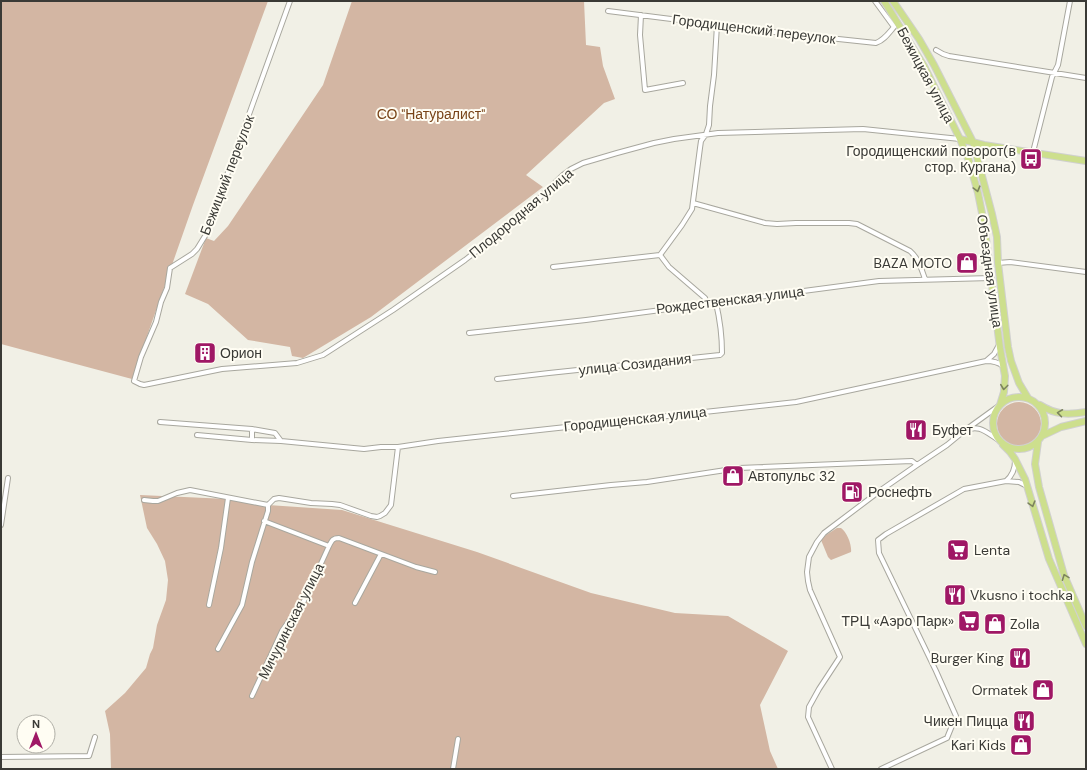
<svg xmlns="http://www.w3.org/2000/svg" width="1087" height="770" font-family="'DM Sans',sans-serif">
<rect width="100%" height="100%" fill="#f1f0e6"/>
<!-- green -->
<path fill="#d3b6a3" d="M1,1H268L193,205L132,379L1,344Z
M352,1H584L586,45L600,47L603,66L615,99L604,103L526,175L543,187L371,317L303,358L292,356L290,347L248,340L208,304L185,294L206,238L214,241L228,226L323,85Z
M997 424a22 22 0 1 1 44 0a22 22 0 1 1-44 0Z
M140,495L228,499L268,505L342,510L477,552L591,593L675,613L728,616L788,651L760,705L770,751L778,769H111L110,734L105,711L125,693L146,668L150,654L153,648L157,625L166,600L168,580L165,561L157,544L147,528Z
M837,528H841C847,532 852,545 851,552L831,560L828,557L821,540L823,537Z"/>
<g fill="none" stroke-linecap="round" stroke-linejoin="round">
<!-- minor casing -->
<g stroke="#a8a79e" stroke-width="6">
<path id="minor" d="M290,1L205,236L197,249L192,254L170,268L167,288L161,302L156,322L141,357L134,381L140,384L144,385L222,369L297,363L323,355L393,310L465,260L509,226L534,203L563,175L571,169L583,163L617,153L654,143L674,139L718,133L863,129L960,139
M608,11L782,33L876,43C884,40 888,34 894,27L875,1
M641,15L640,35L645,90L683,83
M936,50L943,54L949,56L1086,78
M1033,152L1052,77L1058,65L1070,1
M693,203L765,223L777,224L796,223H849L857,224L910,251C919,259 921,268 925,279
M660,255L682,225L692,209L700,148L701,141L706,134L709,125L710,106L714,75L717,25
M660,255L669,267L705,298L707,304
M998,263L1010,262L1086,272
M553,267L660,255
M469,333L586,320L879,281L991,278
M986,361L994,354L999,345
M497,379L549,373L720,355L722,353C722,336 720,320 716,303
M160,422L252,429
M197,435L252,440
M997,439C985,431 978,424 964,431L1000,405
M281,441L252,440V429L275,433L281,441L364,449L381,447H398L438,441L796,402L986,361C993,361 998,362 1003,366
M1006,481C1013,475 1015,469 1015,461
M513,496L611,485L647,482L739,468L912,461L917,465L947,445L964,431
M144,500L153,501H158L177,493L190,490L268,505
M264,521L329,546C332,540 333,538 339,538L416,567L435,572
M1,525L8,478
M355,603L381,554
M209,605L221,548L228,498
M218,649L242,605L252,562L268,511V505L274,499L279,498L311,503L332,504L340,505L371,516L377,517L380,516L385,513L391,505L398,447
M252,696L282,631L289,621L294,617L298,612L303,603L329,546
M1,757L89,756L95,737
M453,769L458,739
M832,769L808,717L809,707L819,689L840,657L810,590L808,581L807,572L809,557L817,542L824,533L881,490L917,465
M881,769L947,738L956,716L936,671L879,553L878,540L886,534L964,489L1006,481L1019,482L1027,486"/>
</g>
<!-- primary casing -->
<g stroke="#d0d0cf" stroke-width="8">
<path id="primary" d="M884,1L924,66L960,139L969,161L978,193L984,223L1000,348L1005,376L1004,392L1000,405
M893,1L919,39L934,65L973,142L992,214L997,237L998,263L1008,347L1011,361L1019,383L1028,398
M960,139L984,145L1086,161
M993 423a26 26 0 1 1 52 0a26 26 0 1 1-52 0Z
M1040,405C1056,415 1068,415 1086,412
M1042,436L1061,427L1086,421
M1038,442L1035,464L1039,487L1064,575L1086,626
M1003,445L1010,452L1015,459L1025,479L1049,559L1086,644"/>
</g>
<!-- minor -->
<use href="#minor" stroke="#fff" stroke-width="4"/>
<!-- primary -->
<use href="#primary" stroke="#cddf8d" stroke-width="6"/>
</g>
<!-- one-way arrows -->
<defs><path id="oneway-chevron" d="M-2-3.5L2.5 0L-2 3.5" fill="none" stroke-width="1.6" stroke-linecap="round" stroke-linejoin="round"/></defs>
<g stroke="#7c845d">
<use href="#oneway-chevron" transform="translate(977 189) rotate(75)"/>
<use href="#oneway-chevron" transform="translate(1004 387) rotate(97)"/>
<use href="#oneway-chevron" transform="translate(1060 413) rotate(-172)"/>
<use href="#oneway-chevron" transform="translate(1032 504) rotate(74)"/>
<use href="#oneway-chevron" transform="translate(1065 577) rotate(-111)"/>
</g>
<!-- icons -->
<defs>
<g id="bus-square" transform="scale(1.15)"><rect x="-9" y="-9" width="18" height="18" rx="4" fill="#9f1765" stroke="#fffdf3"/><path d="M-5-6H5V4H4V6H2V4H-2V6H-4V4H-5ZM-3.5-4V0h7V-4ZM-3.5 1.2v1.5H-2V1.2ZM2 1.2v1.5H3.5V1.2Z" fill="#fff"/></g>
<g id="shop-square" transform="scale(1.15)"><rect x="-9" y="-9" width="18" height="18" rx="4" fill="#9f1765" stroke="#fffdf3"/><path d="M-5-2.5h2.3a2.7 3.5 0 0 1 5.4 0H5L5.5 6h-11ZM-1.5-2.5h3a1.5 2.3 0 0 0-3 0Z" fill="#fff"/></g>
<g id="building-square" transform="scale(1.15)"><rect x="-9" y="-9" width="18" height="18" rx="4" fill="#9f1765" stroke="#fffdf3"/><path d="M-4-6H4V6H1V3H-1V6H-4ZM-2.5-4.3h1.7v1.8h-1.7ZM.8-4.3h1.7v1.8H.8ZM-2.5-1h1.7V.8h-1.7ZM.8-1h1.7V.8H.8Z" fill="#fff"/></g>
<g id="restaurant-square" transform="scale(1.15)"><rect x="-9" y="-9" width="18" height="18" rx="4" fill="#9f1765" stroke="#fffdf3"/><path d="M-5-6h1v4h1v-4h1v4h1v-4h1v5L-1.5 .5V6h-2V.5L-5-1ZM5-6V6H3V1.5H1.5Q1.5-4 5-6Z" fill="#fff"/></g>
<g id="fuel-square" transform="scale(1.15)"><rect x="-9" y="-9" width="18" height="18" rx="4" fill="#9f1765" stroke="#fffdf3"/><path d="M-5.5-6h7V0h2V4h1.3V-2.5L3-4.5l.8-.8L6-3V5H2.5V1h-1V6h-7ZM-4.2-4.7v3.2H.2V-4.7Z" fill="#fff"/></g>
<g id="supermarket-square" transform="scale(1.15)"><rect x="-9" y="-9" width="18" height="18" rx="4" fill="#9f1765" stroke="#fffdf3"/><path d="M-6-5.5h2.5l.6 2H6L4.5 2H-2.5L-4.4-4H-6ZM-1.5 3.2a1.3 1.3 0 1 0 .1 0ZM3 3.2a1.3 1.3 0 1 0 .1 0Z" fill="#fff"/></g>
</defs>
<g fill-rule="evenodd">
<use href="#bus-square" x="1031" y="159"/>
<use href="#shop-square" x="967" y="263"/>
<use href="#building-square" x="205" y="353"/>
<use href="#restaurant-square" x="916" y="430"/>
<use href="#shop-square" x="733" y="476"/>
<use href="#fuel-square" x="852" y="492"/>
<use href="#supermarket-square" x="958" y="550"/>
<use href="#restaurant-square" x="955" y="595"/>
<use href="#supermarket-square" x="969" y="621"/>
<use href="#shop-square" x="995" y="624"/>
<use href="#restaurant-square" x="1020" y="658"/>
<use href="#shop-square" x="1043" y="690"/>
<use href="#restaurant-square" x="1024" y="721"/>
<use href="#shop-square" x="1021" y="745"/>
</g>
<g text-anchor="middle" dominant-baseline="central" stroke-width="4" stroke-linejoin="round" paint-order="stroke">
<!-- street labels -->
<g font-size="14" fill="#3a3a36" stroke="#fffdf3">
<text transform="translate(754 29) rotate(7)">Городищенский переулок</text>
<text transform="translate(926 75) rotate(62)">Бежицкая улица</text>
<text transform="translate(227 175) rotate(-69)">Бежицкий переулок</text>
<text transform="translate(521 213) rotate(-40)">Плодородная улица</text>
<text transform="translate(990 271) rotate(82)">Объездная улица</text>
<text transform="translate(730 300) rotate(-7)">Рождественская улица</text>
<text transform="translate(635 364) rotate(-6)">улица Созидания</text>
<text transform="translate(635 419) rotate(-6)">Городищенская улица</text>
<text transform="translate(291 621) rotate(-63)">Мичуринская улица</text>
</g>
<!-- park labels -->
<g font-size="14" fill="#784317" stroke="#fffdf3">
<text x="431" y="114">СО "Натуралист"</text>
</g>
<!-- poi labels -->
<g font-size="14" fill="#3a3a36" stroke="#fffdf3" text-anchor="end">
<text x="1016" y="151">Городищенский поворот(в<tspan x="1016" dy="16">стор. Кургана)</tspan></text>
<text x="952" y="263">BAZA MOTO</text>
<text x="220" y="353" text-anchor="start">Орион</text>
<text x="932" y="430" text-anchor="start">Буфет</text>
<text x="748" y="476" text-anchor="start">Автопульс 32</text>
<text x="868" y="492" text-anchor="start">Роснефть</text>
<text x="974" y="550" text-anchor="start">Lenta</text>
<text x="970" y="595" text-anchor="start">Vkusno i tochka</text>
<text x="954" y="621">ТРЦ «Аэро Парк»</text>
<text x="1010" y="624" text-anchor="start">Zolla</text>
<text x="1004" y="658">Burger King</text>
<text x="1028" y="690">Ormatek</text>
<text x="1008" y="721">Чикен Пицца</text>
<text x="1006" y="745">Kari Kids</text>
</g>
</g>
<!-- border -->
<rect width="1087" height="770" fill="none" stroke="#3a3a36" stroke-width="4"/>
<!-- north arrow -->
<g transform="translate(36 734)"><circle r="19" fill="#fffdf3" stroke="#b0afa7"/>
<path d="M0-3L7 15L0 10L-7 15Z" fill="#9f1765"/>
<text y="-6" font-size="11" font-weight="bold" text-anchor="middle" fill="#3a3a36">N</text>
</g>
</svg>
